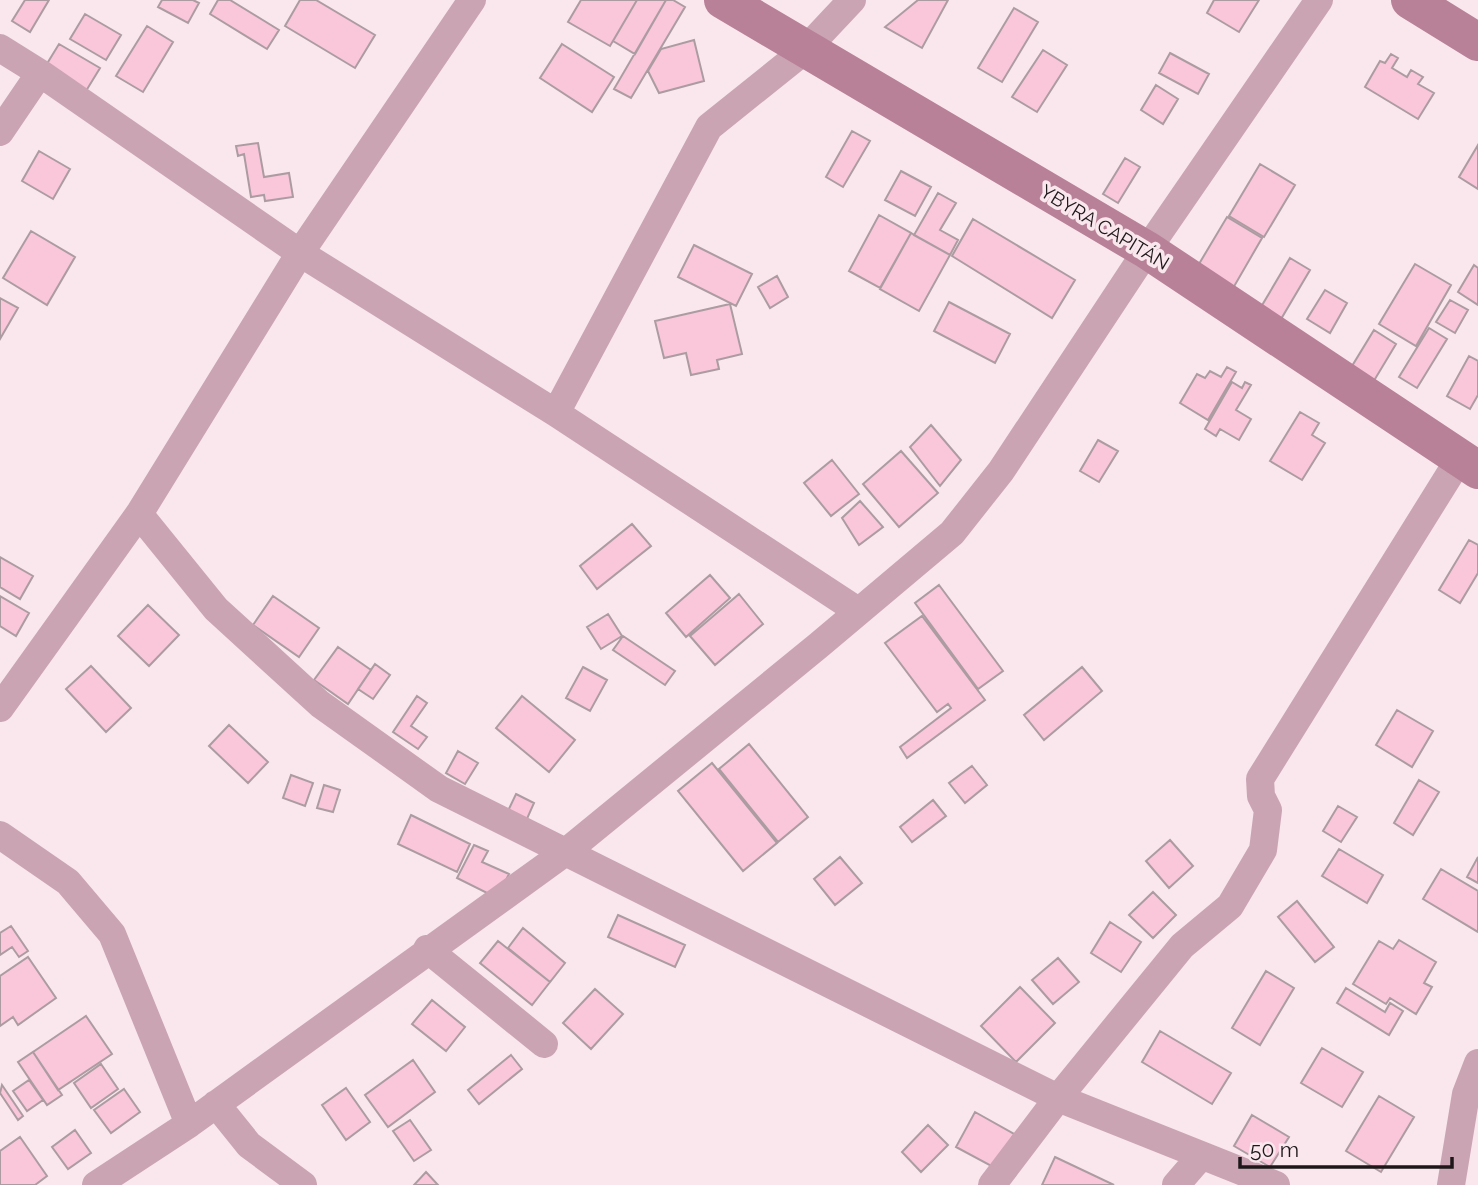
<svg xmlns="http://www.w3.org/2000/svg" width="1478" height="1185" font-family="Raleway,sans-serif">
<rect width="100%" height="100%" fill="#f9e7ed"/>
<!-- building -->
<path fill="#fac6da" stroke="#ac9ca2" stroke-width="2" d="M25,0H49L30,32L12,21Z
M162,0H193L199,3L188,23L158,7Z
M218,0H230L279,30L267,49L210,14Z
M300,0H316L375,35L355,68L285,26Z
M581,0H637L610,46L568,22Z
M637,0H666L635,54L613,41Z
M666,0H673L685,7L631,98L614,89Z
M918,0H948L922,48L885,27Z
M1214,0H1259L1239,32L1207,13Z
M1014,8L1038,22L1002,82L978,68Z
M85,14L121,35L106,60L70,39Z
M147,26L173,42L143,92L116,76Z
M694,40L704,81L659,93L648,71L661,49Z
M59,44L100,68L86,91L45,67Z
M562,44L614,77L592,112L540,78Z
M1043,50L1067,65L1037,112L1012,97Z
M1170,53L1209,74L1198,94L1159,73Z
M1391,54L1398,58L1392,68L1407,77L1411,70L1423,77L1418,84L1434,93L1418,119L1365,87L1380,61L1385,63Z
M1156,85L1178,99L1163,124L1141,110Z
M852,131L870,141L843,187L826,177Z
M258,143L264,177L289,173L293,197L265,201L264,195L251,197L244,154L238,156L236,146Z
M1478,145V189L1459,177Z
M39,151L70,169L53,199L22,181Z
M1125,158L1140,167L1118,203L1103,194Z
M1260,164L1295,185L1264,237L1229,216Z
M901,171L931,187L915,216L885,200Z
M938,193L956,203L940,230L958,240L950,255L914,235Z
M879,215L911,233L880,288L849,271Z
M1227,217L1262,238L1232,290L1196,269Z
M973,219L1075,280L1052,318L952,256Z
M31,231L75,257L47,305L3,278Z
M911,233L950,255L919,311L880,289Z
M694,245L752,274L736,306L678,277Z
M1290,258L1310,270L1281,319L1261,307Z
M1415,264L1451,285L1416,346L1379,324Z
M1474,265L1478,268V305L1458,292Z
M777,276L788,297L770,308L758,287Z
M1325,290L1347,303L1330,333L1307,319Z
M0,298L18,308L0,339Z
M1450,300L1468,310L1455,333L1436,322Z
M949,302L1010,334L995,363L934,331Z
M730,304L742,354L717,360L719,369L691,375L686,353L664,358L655,321Z
M1429,328L1447,339L1417,388L1399,377Z
M1374,330L1396,344L1372,384L1349,371Z
M1469,356L1478,361V395L1470,409L1447,396Z
M1227,367L1236,372L1208,420L1180,403L1197,374L1205,378L1210,371L1221,377Z
M1232,382L1242,388L1245,382L1251,385L1236,410L1251,419L1239,440L1220,429L1216,436L1205,429Z
M1300,412L1319,423L1312,435L1325,443L1302,480L1270,461Z
M931,425L961,460L940,486L910,447Z
M1098,440L1118,451L1099,482L1080,471Z
M901,451L938,493L899,527L863,484Z
M832,460L859,494L831,516L804,483Z
M860,501L883,527L859,545L842,518Z
M632,524L651,546L597,589L580,566Z
M1469,540L1478,545V573L1460,603L1439,590Z
M0,557L33,576L20,599L0,587Z
M710,575L730,598L686,637L666,613Z
M939,585L1003,671L978,689L915,603Z
M739,594L763,624L715,665L690,636Z
M0,596L29,613L16,636L0,626Z
M273,596L319,628L299,657L253,625Z
M148,605L179,635L149,666L118,636Z
M608,614L622,636L601,649L587,627Z
M922,616L985,700L907,758L900,747L951,708L948,704L937,712L885,643Z
M623,636L675,671L665,685L613,650Z
M338,647L371,670L348,704L314,680Z
M375,664L390,675L373,699L358,689Z
M91,666L131,708L106,732L66,689Z
M583,667L607,680L590,711L566,698Z
M1082,667L1102,691L1044,740L1024,715Z
M417,696L427,703L411,726L427,737L418,749L393,732Z
M522,696L575,740L549,772L496,728Z
M1397,710L1433,731L1412,767L1376,745Z
M229,725L268,762L248,783L209,746Z
M749,744L808,817L778,842L719,769Z
M458,751L478,763L465,784L446,773Z
M712,763L777,843L743,871L678,791Z
M972,766L987,785L965,803L949,783Z
M291,775L313,783L305,806L283,798Z
M1419,780L1439,792L1413,835L1394,823Z
M324,785L340,790L333,812L317,808Z
M516,794L534,803L526,821L507,813Z
M933,800L946,816L912,842L900,827Z
M1338,806L1357,817L1341,842L1323,831Z
M411,815L470,844L457,872L398,844Z
M1170,840L1193,866L1169,888L1146,861Z
M474,845L488,851L482,862L509,874L497,898L457,878Z
M1339,849L1383,875L1367,903L1322,876Z
M840,857L862,883L835,905L814,879Z
M1478,857V883L1467,877Z
M1441,869L1478,891V932L1423,899Z
M1153,892L1176,915L1153,938L1129,915Z
M1297,901L1334,947L1315,962L1278,917Z
M618,915L685,945L675,967L608,937Z
M1110,922L1141,942L1121,972L1091,953Z
M11,926L28,951L19,957L12,947L0,955V933Z
M523,928L565,963L550,982L508,948Z
M1399,940L1436,962L1424,983L1432,987L1416,1014L1390,998L1386,1004L1353,984L1379,941L1393,949Z
M498,941L550,982L532,1005L480,963Z
M28,957L56,998L18,1025L13,1017L0,1026V976Z
M1058,958L1079,982L1053,1004L1032,980Z
M1266,971L1294,988L1260,1045L1232,1028Z
M1020,987L1055,1023L1016,1062L981,1026Z
M1346,988L1385,1012L1390,1003L1403,1011L1389,1035L1337,1003Z
M595,989L623,1014L591,1049L563,1023Z
M432,1000L465,1027L446,1051L412,1024Z
M86,1016L112,1054L58,1090L33,1052Z
M1160,1031L1231,1073L1212,1104L1142,1062Z
M1322,1048L1363,1072L1342,1107L1301,1083Z
M33,1052L62,1095L47,1105L18,1062Z
M511,1055L522,1069L479,1104L468,1090Z
M413,1060L435,1092L388,1127L365,1095Z
M101,1064L118,1089L91,1108L74,1083Z
M29,1080L43,1100L27,1111L13,1091Z
M2,1085L23,1116L18,1120L0,1093Z
M346,1088L370,1122L346,1140L322,1105Z
M124,1089L140,1112L111,1133L94,1110Z
M1379,1096L1414,1117L1381,1172L1346,1151Z
M975,1112L1014,1134L995,1168L956,1147Z
M1252,1115L1289,1137L1270,1167L1234,1146Z
M410,1120L431,1150L414,1161L393,1131Z
M928,1125L948,1145L921,1172L902,1152Z
M75,1130L91,1153L68,1169L52,1147Z
M20,1137L47,1176L35,1185H0V1151Z
M1055,1157L1114,1185H1042Z
M426,1172L438,1185H414Z"/>
<g fill="none" stroke-linecap="round" stroke-linejoin="round">
<!-- street -->
<path stroke="#caa4b3" stroke-width="28" d="M0,48L40,73L300,253L556,413L858,611
M0,132L40,73
M556,413L709,127L805,50L852,0
M139,514L216,609L320,704L439,789L1058,1098L1276,1185
M0,708L139,514L300,253L472,0
M0,835L68,882L112,934L189,1124
M427,949L544,1044
M216,1104L249,1145L303,1185
M96,1185L189,1124L567,851L819,645L952,533L1001,471L1147,250L1319,0
M992,1185L1058,1098L1182,946L1230,906L1263,850L1268,810L1261,796L1260,779L1460,458
M1176,1185L1201,1156
M1451,1185L1466,1094L1478,1063"/>
<!-- secondary -->
<path stroke="#b88197" stroke-width="38" d="M723,0L1147,250L1478,470
M1410,0L1478,42"/>
</g>
<g text-anchor="middle" dominant-baseline="central" stroke-width="7" stroke-linejoin="round" paint-order="stroke">
<!-- street labels -->
<g font-size="19" fill="#1d1719" stroke="#f9e7ed">
<text transform="translate(1105 227) rotate(31)">YBYRA CAPITÁN</text>
</g>
</g>
<!-- scale -->
<path d="M1240 1157v10h212v-10" fill="none" stroke="#1d1719" stroke-width="3.5"/>
<text x="1250" y="1157" font-size="21" fill="#1d1719" stroke="#f9e7ed" stroke-width="5" paint-order="stroke">50 m</text>
</svg>
